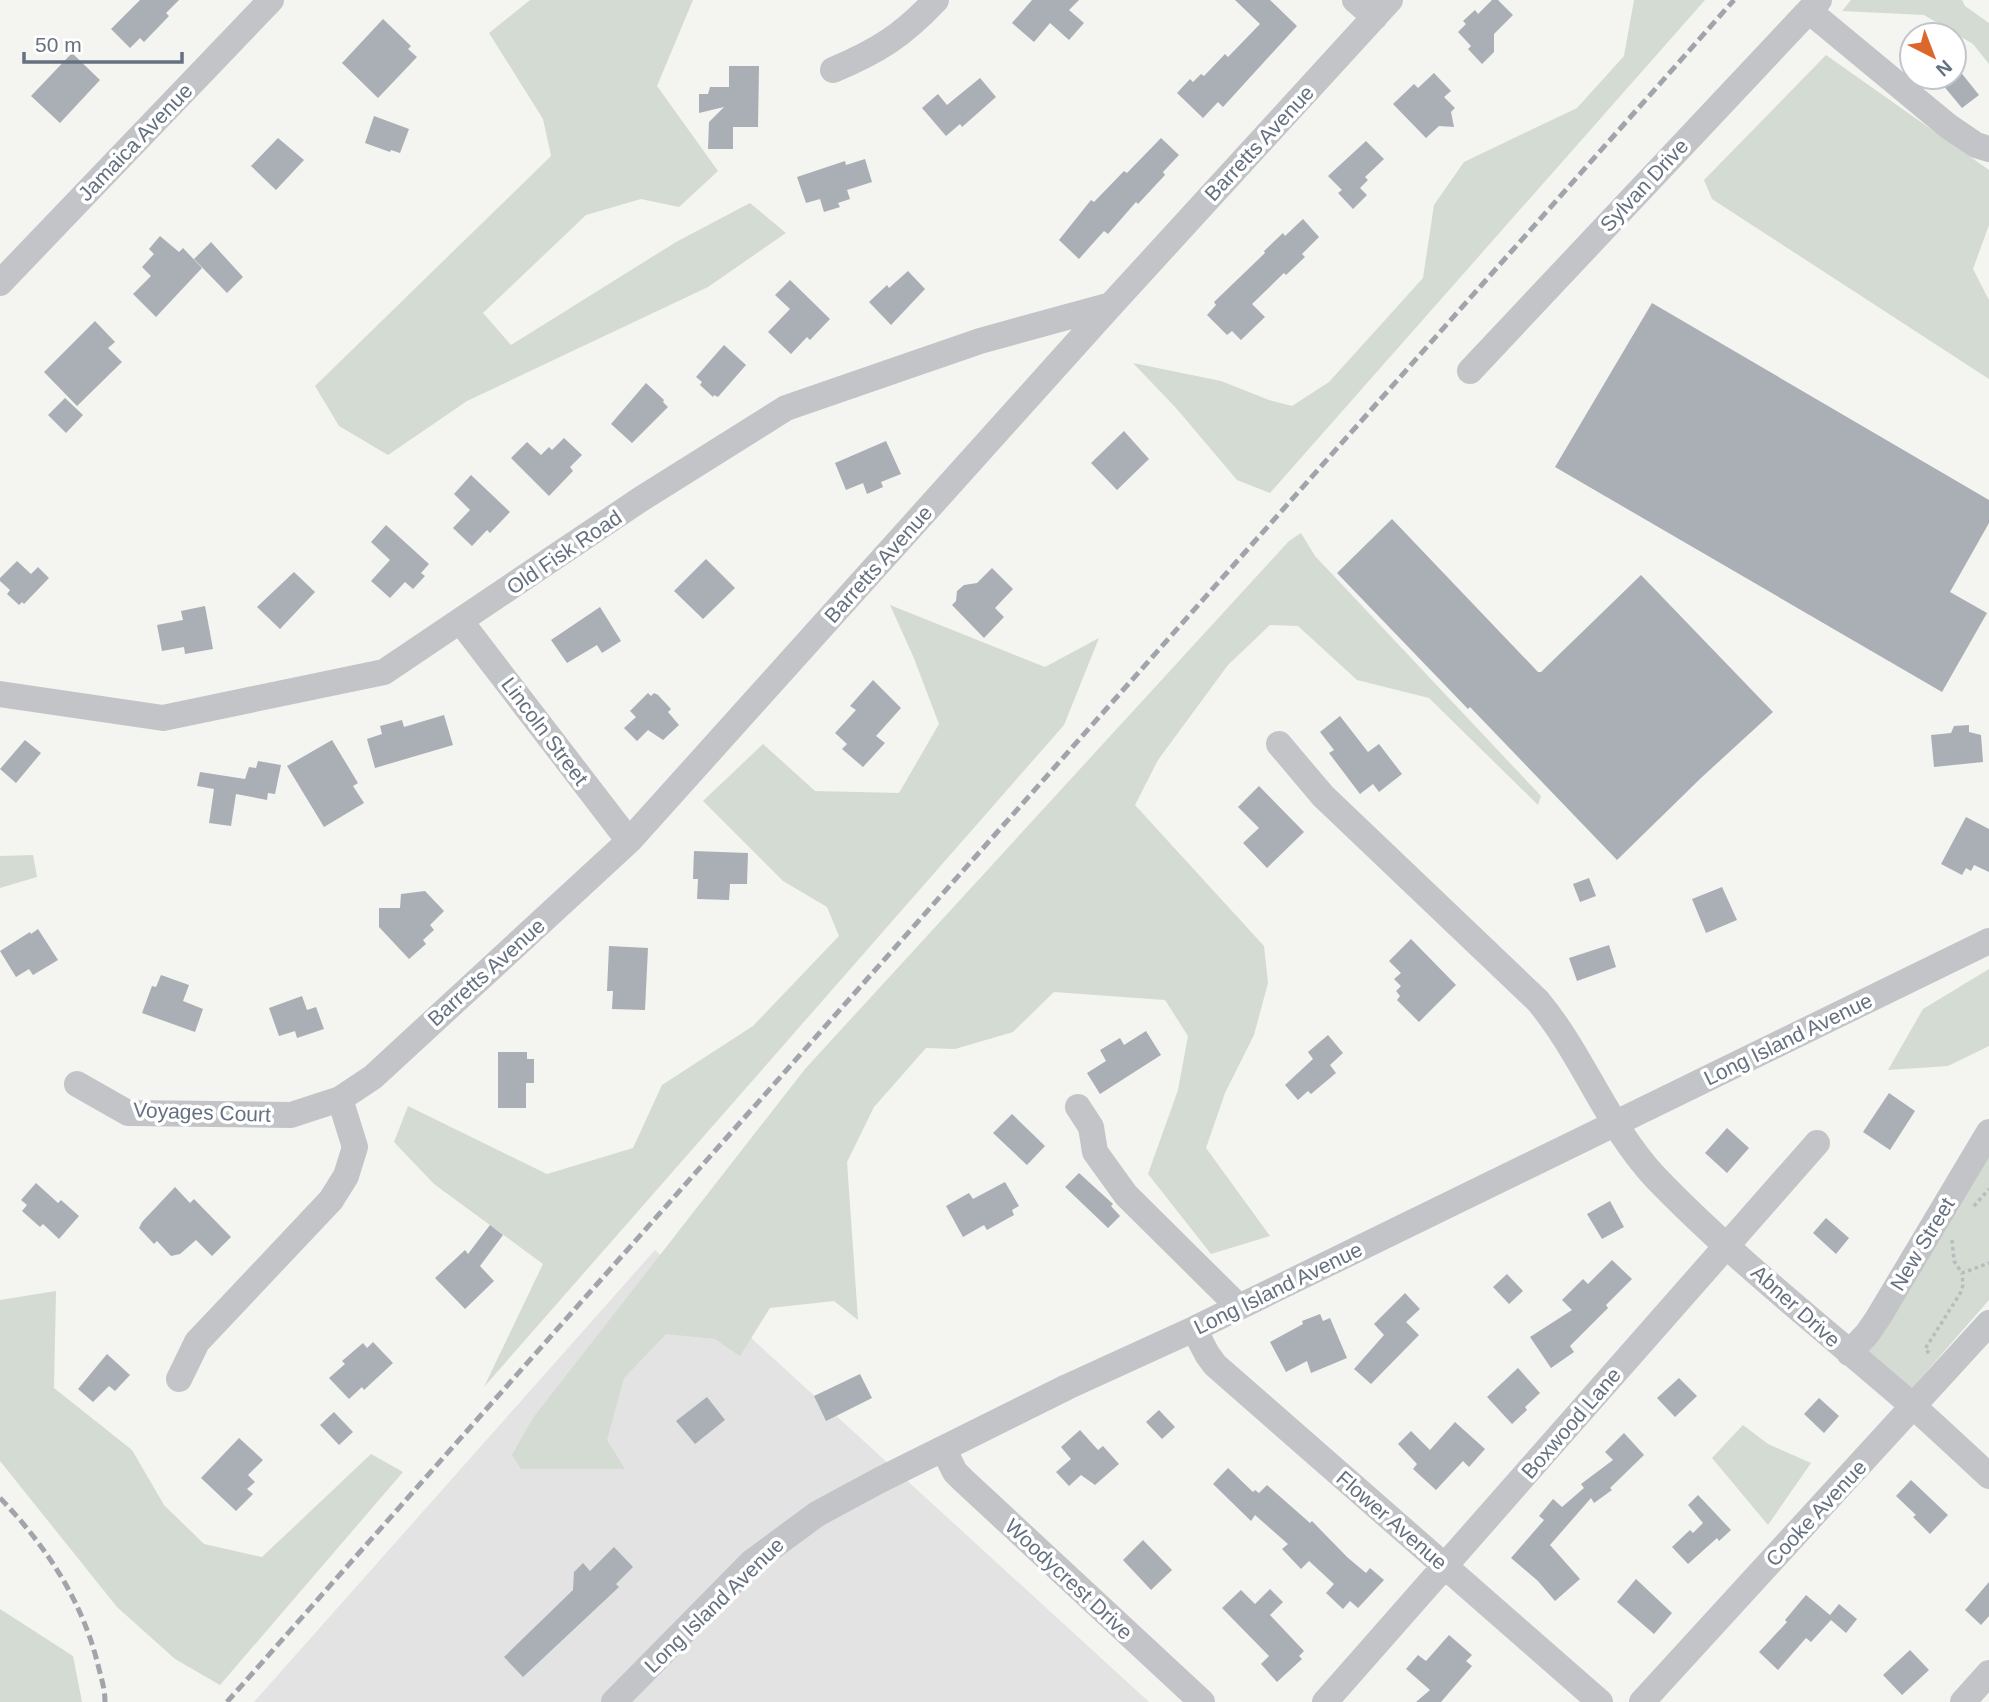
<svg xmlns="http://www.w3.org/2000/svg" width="1989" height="1702" font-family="Helvetica,sans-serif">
<rect width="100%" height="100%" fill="#f4f4f1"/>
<!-- built -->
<path fill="#e2e3e2" d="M655,1250L1149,1702H254Z"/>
<!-- green -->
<path fill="#d4dbd2" d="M530,0H693L657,86L718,171L679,207L641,199L586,215L483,313L511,345L676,242L750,203L786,233L708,287L467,401L388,455L339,426L315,386L551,156L543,119L489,33Z
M1634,0H1705L1270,493L1237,480L1176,408L1133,363L1221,381L1269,400L1292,406L1329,382L1423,278L1434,205L1464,162L1577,108L1624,56Z
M1851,0H1962L1965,6L1989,23V64L1973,44L1924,15L1842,11Z
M1826,55L1989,170V225L1973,269L1989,300V379L1712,199L1704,180Z
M1301,533L1315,556L1541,796L1538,805L1429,698L1357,680L1298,626L1270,625L1228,665L1158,760L1135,805L1264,946L1268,983L1254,1035L1225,1093L1206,1148L1270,1236L1211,1254L1148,1174L1178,1090L1188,1036L1165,1000L1054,992L1013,1032L955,1049L926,1048L874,1107L847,1162L858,1320L834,1301L770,1308L740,1356L715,1339L666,1334L624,1378L607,1440L625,1469H521L512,1455L533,1418L805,1069L1289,541Z
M890,605L1045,667L1099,638L1064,725L484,1387L543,1264L434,1184L394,1142L408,1106L547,1174L633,1148L662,1085L753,1026L839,936L827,907L783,881L703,801L763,744L815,791L899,793L939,724L913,656Z
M33,855L37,877L0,888V856Z
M1989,969V1046L1948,1066L1888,1070L1923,1009Z
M1989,1135V1300L1907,1394L1858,1347Z
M56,1291L54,1388L132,1450L164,1505L204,1544L262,1557L371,1454L403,1472L220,1685L175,1659L117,1607L0,1461V1300Z
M1743,1425L1768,1444L1811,1463L1768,1525L1712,1458Z
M0,1609L73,1656L82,1702H0Z"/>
<!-- building -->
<path fill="#a9afb5" d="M140,0H179L166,13L169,16L144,42L140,38L130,48L111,29Z
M1032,0H1079L1069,10L1084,23L1069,40L1050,23L1034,42L1012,23Z
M1235,0H1270L1297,26L1223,107L1218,102L1203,118L1177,93L1190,79L1193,82L1201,74L1204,76L1225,54L1228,57L1260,24Z
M1492,0H1498L1513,15L1494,34V52L1482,64L1468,49L1471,46L1458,32L1466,24L1463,21L1475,10L1478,14Z
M383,19L411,46L408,49L417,57L378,98L342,63Z
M72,53L100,80L60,123L31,96Z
M729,66H759L758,127H733V149H708L709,122L724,107L699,113V94H708L710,87H729Z
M1959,70L1979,95L1962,108L1942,84L1954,77Z
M1434,73L1451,91L1444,97L1455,108L1451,112L1454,127L1439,126L1426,138L1393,104L1414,84L1418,88Z
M980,78L996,97L962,127L960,124L946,136L922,108L938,94L947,105Z
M374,116L409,129L400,153L391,150L390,152L365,143Z
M278,138L304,160L276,190L251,166Z
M1161,138L1179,155L1163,172L1165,175L1138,204L1136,202L1108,234L1104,231L1079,259L1059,240L1091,200L1094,202L1124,171L1127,173Z
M1366,141L1384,159L1365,177L1368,180L1360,188L1367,195L1353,209L1338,193L1342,190L1328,176Z
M865,159L872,182L847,190L850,199L838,203L840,207L824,212L820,199L806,203L797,177L845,161L846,165Z
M1303,219L1319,237L1302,254L1305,257L1286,275L1284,273L1252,304L1265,317L1241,340L1232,331L1227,335L1207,315L1216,305L1214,302L1265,253L1264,251L1283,233L1285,236Z
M160,236L179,252L183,248L202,268L156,317L133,294L151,276L142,267L154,254L149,249Z
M211,242L243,277L227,293L194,259Z
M908,271L925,289L891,325L869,302L887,285L889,288Z
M790,280L830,319L810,340L807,337L791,354L768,332L790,309L775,295Z
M1652,303L1989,500V523L1950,592L1987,613L1942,692L1555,467Z
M95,321L115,342L108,348L122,362L77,406L44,372Z
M724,345L746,365L718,397L714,395L713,397L700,385L702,382L696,377Z
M646,383L664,400L663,402L668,407L632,443L611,424Z
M65,398L83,415L66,433L48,415Z
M1124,431L1149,459L1117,490L1091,463Z
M564,438L582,455L570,467L573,471L549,496L511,458L527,442L541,455L549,447L552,450Z
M886,441L901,474L881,482L883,487L867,494L863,483L846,490L835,463Z
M471,475L510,512L490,533L487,530L472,546L453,528L470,510L454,494Z
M1392,519L1538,672H1541L1641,575L1773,712L1701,778L1617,860L1470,707L1468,709L1337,573Z
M386,525L429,564L421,573L425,576L413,589L405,582L390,598L371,581L390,560L371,542Z
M706,559L735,588L703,619L674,591Z
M17,561L31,574L38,567L49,578L24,604L22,602L19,605L7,594L10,590L0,581V578Z
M992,568L1013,589L995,608L1004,617L984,638L952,605L956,601L957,591L964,585L977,583Z
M294,572L315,592L280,629L257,607Z
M205,606L213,649L185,654L184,647L162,651L157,625L183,620L181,611Z
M600,607L621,641L602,653L597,645L567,663L551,640Z
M873,680L901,708L876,736L885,743L863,767L842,749L847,744L835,733L856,710L850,706Z
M648,693L651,696L654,693L658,695L671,709L668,712L679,725L663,740L648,730L637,741L624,728L636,717L630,711Z
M444,715L453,745L375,768L367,739L382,734L380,726L402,720L404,727Z
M1340,716L1368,752L1379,744L1402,774L1379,792L1373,784L1360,794L1329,753L1334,750L1320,732Z
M1969,725V732L1981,735L1983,762L1934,767L1931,735L1951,733L1954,726Z
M25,740L41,753L16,783L0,769Z
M332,740L358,783L353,786L364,803L324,827L287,766Z
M258,761L281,765L275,794L268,793L267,800L236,794L231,826L209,823L214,789L197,786L200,772L245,779L249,767L256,768Z
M1259,786L1304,832L1267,868L1243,843L1259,828L1238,807Z
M1966,817L1989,829V872L1974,865L1971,871L1966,868L1962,875L1941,864Z
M694,851L748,853L747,884H730L729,900L697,899L698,879H693Z
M1589,878L1596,896L1580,902L1573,884Z
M1722,887L1737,920L1706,933L1692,899Z
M425,891L444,911L430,925L434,930L423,940L426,944L409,959L379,927V908H400L401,894Z
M38,929L58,960L33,975L29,969L16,977L0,951L30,932L31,934Z
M1411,939L1456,985L1419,1022L1397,1000L1400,996L1396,991L1401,986L1394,979L1401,973L1389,961Z
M1609,945L1616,967L1577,981L1569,958Z
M609,946L648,948L645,1010L612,1009L613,991H607Z
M161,975L189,985L183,1001L203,1009L195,1032L142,1013L152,986L156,987Z
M302,996L307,1010L316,1007L324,1029L297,1038L295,1031L279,1036L269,1008Z
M1146,1031L1161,1055L1100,1094L1087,1073L1106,1061L1100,1050L1120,1038L1124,1045Z
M1328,1035L1343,1053L1330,1065L1336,1073L1311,1094L1308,1091L1298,1100L1285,1085L1313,1059L1308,1052Z
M498,1052H527V1059H534V1083H526V1108H498Z
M1889,1093L1915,1111L1890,1150L1863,1132Z
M1012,1114L1045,1146L1027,1165L993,1133Z
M1727,1128L1749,1148L1727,1173L1705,1153Z
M1079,1173L1113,1204L1111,1206L1120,1216L1108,1228L1065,1187Z
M1005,1182L1019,1206L1012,1210L1014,1215L987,1230L984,1225L963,1237L946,1206L969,1193L973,1199Z
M36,1183L58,1203L61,1200L79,1216L59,1239L43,1224L40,1227L22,1211L27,1205L21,1200Z
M175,1187L190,1203L194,1199L231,1237L212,1256L196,1240L180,1254L171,1256L157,1241L154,1244L139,1228L142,1222Z
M1610,1201L1624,1227L1602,1239L1587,1214Z
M1826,1218L1849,1238L1836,1254L1813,1233Z
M490,1225L503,1235L480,1266L494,1281L465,1309L435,1278L465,1250L468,1254Z
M1612,1260L1632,1279L1606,1305L1608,1308L1570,1346L1574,1352L1551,1368L1530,1337L1572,1310L1562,1300L1583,1279L1588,1284Z
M1507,1274L1523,1291L1509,1304L1493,1287Z
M1405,1293L1420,1309L1406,1322L1419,1335L1371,1384L1354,1369L1384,1335L1374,1324Z
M1320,1314L1323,1321L1330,1318L1347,1358L1311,1373L1307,1361L1286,1372L1270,1342L1303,1324L1302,1321Z
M373,1342L393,1363L364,1390L362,1387L349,1399L329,1378L345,1364L342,1361L363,1343L367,1348Z
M107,1354L130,1375L115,1391L109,1386L93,1402L78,1389Z
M1518,1368L1540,1393L1525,1407L1527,1410L1512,1424L1487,1397Z
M860,1374L872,1398L826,1421L814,1396Z
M1679,1378L1697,1396L1675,1417L1657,1398Z
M707,1397L725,1420L695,1444L676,1421Z
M1819,1398L1839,1416L1824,1433L1804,1414Z
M1159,1410L1175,1427L1162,1439L1146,1422Z
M334,1412L353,1432L339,1445L320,1425Z
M1455,1422L1485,1449L1469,1467L1463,1461L1436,1490L1413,1469L1417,1464L1398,1444L1411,1431L1430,1450Z
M1080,1430L1098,1450L1103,1446L1119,1464L1095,1485L1081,1475L1069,1486L1056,1472L1071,1459L1061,1447Z
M1624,1433L1644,1455L1610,1488L1612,1490L1594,1503L1591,1498L1550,1545L1580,1579L1555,1601L1538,1581L1511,1558L1544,1520L1539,1516L1553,1499L1562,1507L1584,1488L1581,1484L1613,1460L1605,1452Z
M239,1438L263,1460L248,1475L255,1482L247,1489L253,1494L236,1511L201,1478Z
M1228,1468L1253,1492L1255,1490L1259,1493L1267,1485L1310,1523L1312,1521L1347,1557L1366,1573L1370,1568L1384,1580L1358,1608L1350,1601L1343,1609L1326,1593L1334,1584L1309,1561L1301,1569L1282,1549L1288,1544L1255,1515L1251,1521L1213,1484Z
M1911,1480L1948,1515L1930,1534L1913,1517L1916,1515L1896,1496Z
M1698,1495L1731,1530L1719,1541L1717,1538L1688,1564L1672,1547L1690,1530L1693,1533L1703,1523L1688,1505Z
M1143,1540L1172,1570L1151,1590L1123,1560Z
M614,1547L633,1567L616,1584L619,1587L523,1677L504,1657L573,1590L574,1572L583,1563L590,1571Z
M1636,1579L1672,1613L1654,1634L1617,1602Z
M1989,1582V1616L1981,1625L1965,1610Z
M1270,1589L1283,1602L1270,1615L1304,1651L1299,1656L1302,1659L1277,1682L1261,1664L1269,1656L1222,1608L1241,1590L1255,1604Z
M1806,1595L1830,1615L1839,1604L1857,1619L1846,1633L1831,1620L1811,1642L1806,1638L1778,1670L1759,1652L1787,1622L1785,1620Z
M1449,1635L1472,1655L1466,1661L1472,1666L1441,1702H1416L1430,1690L1406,1669L1418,1655L1426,1661Z
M1910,1650L1929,1670L1902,1695L1883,1675Z"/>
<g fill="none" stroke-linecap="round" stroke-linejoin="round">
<!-- path -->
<path stroke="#b9bbbd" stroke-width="3.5" stroke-dasharray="3.5 3.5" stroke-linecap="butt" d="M1974,1206L1989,1189
M1952,1240L1954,1261L1962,1273L1989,1263
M1929,1353L1925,1349L1961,1292L1963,1285L1962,1273"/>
<!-- minor -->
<path stroke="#c2c4c8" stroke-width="26" d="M1355,0L1375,17
M1809,11L1948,126L1976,145L1989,149
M833,70C878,51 902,36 936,0
M0,283L271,0
M1470,371L1819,0
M461,622L629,841
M0,694L163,718L384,672L641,499L786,408L980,341L1111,305
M1279,744L1323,796L1538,1001C1583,1055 1607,1126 1656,1178C1736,1261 1828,1332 1915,1408C1940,1430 1964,1453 1989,1476
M77,1084L128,1113L291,1115L340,1099L373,1077L629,841L1111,305L1390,0
M1078,1107L1091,1127L1095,1152L1126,1195L1239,1307
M1194,1329L1207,1354L1215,1365L1600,1702
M1849,1353L1867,1334L1878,1318L1989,1132
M179,1379L197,1342L331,1200L346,1176L355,1147L340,1099
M944,1450L955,1472L963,1480L1202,1702
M614,1702L752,1562L817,1514L880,1480L1067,1387L1194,1329L1989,941
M1325,1702L1817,1143
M1642,1702L1989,1323
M1963,1702L1989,1673"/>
<!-- rail -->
<path stroke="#a1a5ab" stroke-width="5" stroke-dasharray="10 5" stroke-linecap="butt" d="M0,1498C46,1546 82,1600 98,1665C101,1677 105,1689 105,1702
M227,1702L1734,0"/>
</g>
<g text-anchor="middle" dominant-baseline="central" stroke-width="7" stroke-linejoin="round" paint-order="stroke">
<!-- street labels -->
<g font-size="21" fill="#657180" stroke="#fff">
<text transform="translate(135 142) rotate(-46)">Jamaica Avenue</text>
<text transform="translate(1259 143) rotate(-47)">Barretts Avenue</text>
<text transform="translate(1644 185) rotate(-47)">Sylvan Drive</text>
<text transform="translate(564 552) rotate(-34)">Old Fisk Road</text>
<text transform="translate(878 564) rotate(-48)">Barretts Avenue</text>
<text transform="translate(545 731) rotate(53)">Lincoln Street</text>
<text transform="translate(486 972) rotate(-42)">Barretts Avenue</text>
<text transform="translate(1788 1039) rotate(-26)">Long Island Avenue</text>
<text transform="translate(202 1112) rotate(2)">Voyages Court</text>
<text transform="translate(1922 1244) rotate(-59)">New Street</text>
<text transform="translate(1278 1288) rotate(-26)">Long Island Avenue</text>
<text transform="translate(1796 1306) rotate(42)">Abner Drive</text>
<text transform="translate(1571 1423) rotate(-49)">Boxwood Lane</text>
<text transform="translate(1816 1513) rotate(-47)">Cooke Avenue</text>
<text transform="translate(1392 1520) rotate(41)">Flower Avenue</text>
<text transform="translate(1069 1579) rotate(43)">Woodycrest Drive</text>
<text transform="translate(714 1605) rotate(-44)">Long Island Avenue</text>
</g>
</g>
<!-- north arrow -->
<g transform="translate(1933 56) rotate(138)"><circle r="33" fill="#ffffff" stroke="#c1c6cc" stroke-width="2"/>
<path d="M0-5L12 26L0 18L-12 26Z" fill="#db682a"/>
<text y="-10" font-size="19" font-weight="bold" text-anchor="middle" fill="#657180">N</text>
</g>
<!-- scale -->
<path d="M24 52v10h158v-10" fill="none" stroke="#657180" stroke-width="3.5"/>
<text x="35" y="52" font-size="21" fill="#657180" stroke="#ffffff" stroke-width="5" paint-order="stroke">50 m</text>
</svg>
